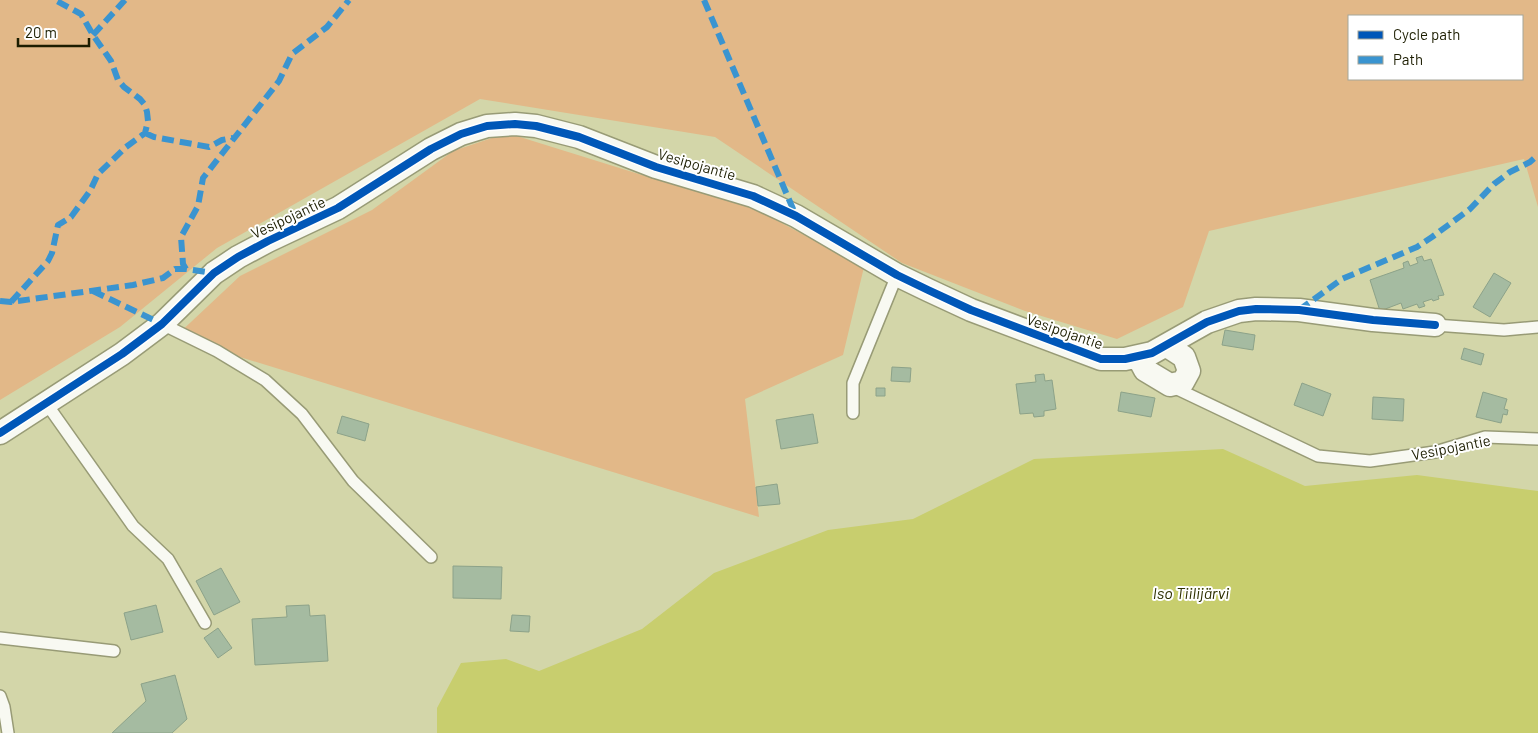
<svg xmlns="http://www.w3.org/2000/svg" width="1538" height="733" font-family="Barlow,sans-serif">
<rect width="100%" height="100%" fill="#d3d6a9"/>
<!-- green -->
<path fill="#e2b888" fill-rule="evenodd" d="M0,0H1538V207L1524,159L1209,231L1183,307L1117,339L1025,311L902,263L715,137L480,99L217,248L120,327L0,400ZM1349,16H1522V79H1349Z
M507,133L642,175L750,206L864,267L843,355L745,399L759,517L175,337L240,276L372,210L453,151Z"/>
<!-- water -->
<path fill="#c8ce6e" d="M1223,449L1305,486L1417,475L1538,491V733H437V708L461,663L506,659L539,671L642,629L714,573L828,530L913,519L1034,459Z"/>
<!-- building -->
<path fill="#a5bba1" stroke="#8ca289" d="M1422,256L1424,261L1431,259L1444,295L1438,296L1439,299L1433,301L1432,299L1423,302L1425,306L1419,308L1417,304L1403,309L1401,303L1380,311L1370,280L1404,268L1403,263L1408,261L1410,266L1418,263L1416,258Z
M1494,273L1511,283L1490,317L1473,307Z
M1225,330L1255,335L1253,350L1222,345Z
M1464,348L1484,354L1481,365L1461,359Z
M892,367L911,368L910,382L891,381Z
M1044,374L1045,381L1052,380L1056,409L1044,411V416L1034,417L1033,413L1020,414L1016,384L1036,382L1035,375Z
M1302,383L1331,394L1323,416L1294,405Z
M876,388H885V396H876Z
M1121,392L1155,398L1151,417L1118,411Z
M1483,392L1507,399L1504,409L1508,410L1507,415L1503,414L1501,423L1476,417Z
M1373,397L1404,399L1403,421L1372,419Z
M813,414L818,443L781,449L776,420Z
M342,416L369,424L365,441L337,433Z
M777,484L780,504L758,506L756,487Z
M453,566L502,567L501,599L453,598Z
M221,568L240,602L214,615L196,581Z
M156,605L163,632L131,640L124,613Z
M309,605L310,616L325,615L328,661L255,665L252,619L287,617L286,606Z
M512,615L530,616L529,632L510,631Z
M218,628L232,648L218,658L204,638Z
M175,675L187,719L172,733H112L146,701L141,684Z"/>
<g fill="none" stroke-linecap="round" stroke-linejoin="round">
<!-- lane casing -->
<g stroke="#989b76" stroke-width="14">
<path id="lane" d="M162,324L217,351L265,380L302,414L353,481L431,557
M1435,325L1504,330L1538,327
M1173,387L1318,456L1370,461L1435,452L1485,437L1538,439
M46,403L133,526L168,559L205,623
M853,413V383L897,275
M0,638L114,651
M0,696L4,707L8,733"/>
</g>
<!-- street casing -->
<g stroke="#989b76" stroke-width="25">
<path id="street" d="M1138,357L1145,370L1170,385L1183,382L1189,371L1184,357L1167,346
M0,433L122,354L162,324L214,273L238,257L268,241L338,208L431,149L461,134L487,126L515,124L536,126L579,137L656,167L753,196L796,216L897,275L928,290L971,310L1101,359H1125L1152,353L1207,322L1239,311L1256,309L1299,310L1373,320L1435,325"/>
</g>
<!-- lane -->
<use href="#lane" stroke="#f8f9f2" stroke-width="11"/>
<!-- street -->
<use href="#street" stroke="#f8f9f2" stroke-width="22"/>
<!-- quiet -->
<path stroke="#3a94d0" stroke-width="6" stroke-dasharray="12 6" stroke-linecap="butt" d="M704,0L796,216
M93,35L125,0
M145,133L154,137L209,147L222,140L233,138
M186,269L183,264L181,237L198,206L203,178L279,81L292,54L327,27L349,0
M93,291L162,324
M0,301L11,302L133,285L163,278L175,269H186L214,273
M11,302L48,261L52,253L58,225L71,217L90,191L98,174L126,147L145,133L148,121L147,112L145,105L140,99L124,87L118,80L111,61L93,35L81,14L55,0
M1299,310L1342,279L1417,247L1432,237L1470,209L1494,184L1510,172L1530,162L1538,155"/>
<!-- cycleway casing -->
<g stroke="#fff" stroke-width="11">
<path id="cycleway" d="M0,433L122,354L162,324L214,273L238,257L268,241L338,208L431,149L461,134L487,126L515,124L536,126L579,137L656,167L753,196L796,216L897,275L928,290L971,310L1101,359H1125L1152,353L1207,322L1239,311L1256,309L1299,310L1373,320L1435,325"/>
</g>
<!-- cycleway -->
<use href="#cycleway" stroke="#0057b8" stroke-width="8"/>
</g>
<g text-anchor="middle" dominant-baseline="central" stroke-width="4" stroke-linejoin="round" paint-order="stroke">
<!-- street labels -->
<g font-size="15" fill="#1c1d00" stroke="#fff">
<text transform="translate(697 164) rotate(16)">Vesipojantie</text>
<text transform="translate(288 217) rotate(-25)">Vesipojantie</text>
<text transform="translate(1065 331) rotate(19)">Vesipojantie</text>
<text transform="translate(1451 447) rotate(-11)">Vesipojantie</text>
</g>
<!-- water labels -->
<g font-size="16" font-style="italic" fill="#2e3000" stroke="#fff">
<text x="1191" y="592">Iso Tiilijärvi</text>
</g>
</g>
<!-- legend -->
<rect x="1348" y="15" width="175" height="65" fill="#ffffff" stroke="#a4a599"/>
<rect x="1358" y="31" width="25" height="8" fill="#0057b8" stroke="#a4a599"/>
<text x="1393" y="40" font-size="15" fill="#1c1d00">Cycle path</text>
<rect x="1358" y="56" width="25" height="8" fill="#3a94d0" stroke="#a4a599"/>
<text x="1393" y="65" font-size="15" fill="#1c1d00">Path</text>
<!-- scale -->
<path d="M18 38v8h71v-8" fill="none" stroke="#1c1d00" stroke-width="2.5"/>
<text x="25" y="38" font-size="15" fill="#1c1d00" stroke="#ffffff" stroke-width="4" paint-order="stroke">20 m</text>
</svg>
